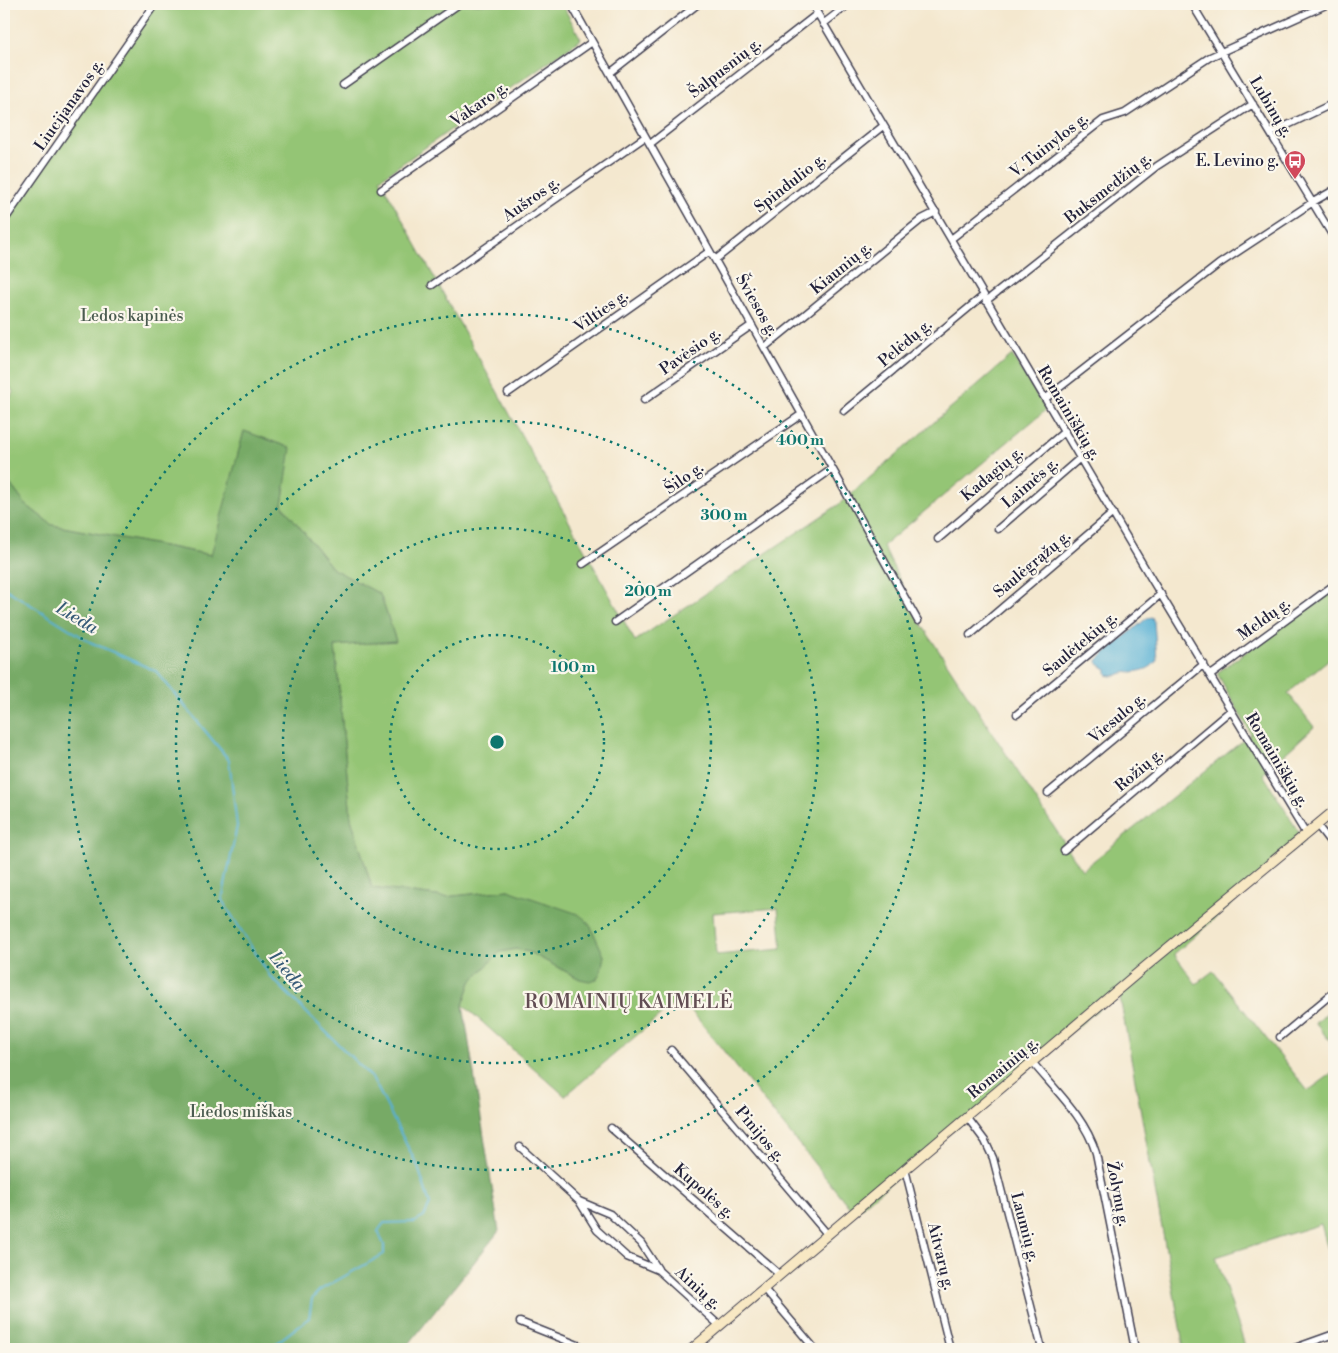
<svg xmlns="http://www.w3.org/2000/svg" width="1338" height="1353" font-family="'Libre Bodoni',serif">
<rect width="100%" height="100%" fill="#fbf7ec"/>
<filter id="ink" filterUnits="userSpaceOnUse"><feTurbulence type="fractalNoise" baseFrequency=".02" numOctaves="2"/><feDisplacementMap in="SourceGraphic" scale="10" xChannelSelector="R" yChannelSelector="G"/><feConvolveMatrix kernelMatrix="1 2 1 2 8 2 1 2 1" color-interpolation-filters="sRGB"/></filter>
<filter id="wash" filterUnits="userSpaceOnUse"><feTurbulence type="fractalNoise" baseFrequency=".0096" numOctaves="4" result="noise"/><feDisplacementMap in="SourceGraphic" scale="20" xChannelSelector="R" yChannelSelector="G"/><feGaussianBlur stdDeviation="1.12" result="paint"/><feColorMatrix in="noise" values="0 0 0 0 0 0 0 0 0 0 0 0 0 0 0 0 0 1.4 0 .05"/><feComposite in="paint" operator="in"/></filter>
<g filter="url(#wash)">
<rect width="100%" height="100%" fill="#f4e8cf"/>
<!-- green -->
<path fill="#94c575" stroke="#5b7458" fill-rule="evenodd" d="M155,4H562L581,39L380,179L635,641L838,505L1012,355L1046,410L883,546L920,622L1082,870L1251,734L1217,673L1334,588V655L1288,693L1314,727L1263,774L1304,841L1174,954L1196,984L1213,971L1308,1091L1334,1072V1271L1321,1224L1216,1257L1246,1349H1184L1119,992L854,1213L681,998L565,1096L463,1005L471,982L499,952L516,949L529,952L580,979L604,956L586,920L508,890L445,897L372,888L351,818L335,646L396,641L380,594L333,569L282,505L290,448L244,431L212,555L52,525L25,504L4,476V411L13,392L6,380H4V221ZM778,908L782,949L716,955L713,913Z
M1334,1007V1046L1315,1023Z"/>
<!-- forest -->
<path fill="#7a6" stroke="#4c6650" d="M244,431L291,448L282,505L333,569L380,594L396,641L335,646L351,818L372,888L445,897L508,890L578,914L586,920L591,927L604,956L601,971L597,979L589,981L580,979L529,952L516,949L500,952L471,982L463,1005L499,1231L405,1349H4V476L25,504L52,525L211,555Z"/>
<!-- water -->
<path fill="#56b0d4" stroke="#3c6988" d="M1152,617L1154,622L1157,659C1151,672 1136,671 1123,673C1117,675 1113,677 1107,675V670L1098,664V659L1147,618Z"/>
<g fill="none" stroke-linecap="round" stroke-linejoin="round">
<!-- stream -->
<path stroke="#56b0d4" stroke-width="2" d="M4,588L90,642L156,671L229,760L237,826L222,900L270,976L373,1079L418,1167L430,1204L424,1217L415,1222L384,1223L378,1231L384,1245V1254L320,1290L312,1299L309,1318L275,1344L261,1349"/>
</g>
</g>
<g filter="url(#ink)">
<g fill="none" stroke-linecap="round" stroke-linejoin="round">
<!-- street casing -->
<g stroke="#424051" stroke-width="9">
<path id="street" d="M571,4L918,621
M812,4L1152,580L1306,834
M1192,4L1334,238
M823,24L849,4
M610,73L698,4
M343,85L459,4
M1271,133L1334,103
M650,144L817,14
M381,190L592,42
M4,221L155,4
M951,239L1103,120L1125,113L1210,57L1328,4
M715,260L883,126
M432,285L645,137
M986,301L1157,166L1253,104
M765,347L922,219L936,212
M508,393L710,251
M1045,399L1219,264L1313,202L1334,190
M644,400L752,325
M844,411L983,296
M998,529L1080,458
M938,539L1065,431
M583,564L802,414
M615,622L832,469
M970,635L1113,513
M1211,675L1334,585
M1017,714L1161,594
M1048,793L1204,664
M1317,825L1334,847
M1064,851L1231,710
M1280,1037L1334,992
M671,1050L828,1235
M1033,1063C1056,1091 1085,1117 1096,1153L1135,1349
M967,1117L985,1141L993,1158L1042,1349
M611,1128L780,1275
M520,1147L579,1201L597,1230L627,1257L658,1270L720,1326
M905,1169L950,1349
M579,1201L610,1214L641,1243L658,1269
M764,1289L815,1349
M520,1322L588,1349
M1292,1349L1334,1334"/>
</g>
<!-- secondary casing -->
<g stroke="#424051" stroke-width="11">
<path id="secondary" d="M692,1349L1140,971L1334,811"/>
</g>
<!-- street -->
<use href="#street" stroke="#fff" stroke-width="6"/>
<!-- secondary -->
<use href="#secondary" stroke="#f8e8c3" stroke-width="9"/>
</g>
</g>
<!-- distance rings -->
<g fill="none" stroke="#0f766e" stroke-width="2.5" stroke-dasharray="2.5 5">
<circle cx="497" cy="742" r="107"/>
<circle cx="497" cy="742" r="214"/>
<circle cx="497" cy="742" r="321"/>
<circle cx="497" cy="742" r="428"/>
</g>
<!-- icons -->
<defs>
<g id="bus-pin" transform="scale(1.125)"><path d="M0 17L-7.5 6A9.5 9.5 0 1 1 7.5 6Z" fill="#d1495b" stroke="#fbf7ec"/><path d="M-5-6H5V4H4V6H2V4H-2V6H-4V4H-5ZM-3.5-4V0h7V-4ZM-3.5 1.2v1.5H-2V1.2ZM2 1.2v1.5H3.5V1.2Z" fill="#fff"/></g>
</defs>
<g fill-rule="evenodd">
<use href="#bus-pin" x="1295" y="161"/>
</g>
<g text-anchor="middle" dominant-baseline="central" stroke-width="4.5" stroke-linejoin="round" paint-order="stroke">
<!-- street labels -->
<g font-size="16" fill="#22223b" stroke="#fbf7ec">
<text transform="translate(725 68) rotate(-38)">Šalpusnių g.</text>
<text transform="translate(479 104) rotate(-35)">Vakaro g.</text>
<text transform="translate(69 105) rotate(-55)">Liucijanavos g.</text>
<text transform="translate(1271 107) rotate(59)">Lubinų g.</text>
<text transform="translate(1049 145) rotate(-38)">V. Tuinylos g.</text>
<text transform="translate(790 183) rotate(-38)">Spindulio g.</text>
<text transform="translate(1108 188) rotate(-38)">Buksmedžių g.</text>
<text transform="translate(531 199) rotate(-35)">Aušros g.</text>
<text transform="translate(841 268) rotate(-39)">Kiaunių g.</text>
<text transform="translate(757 305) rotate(60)">Šviesos g.</text>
<text transform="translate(601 311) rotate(-35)">Vilties g.</text>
<text transform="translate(905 343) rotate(-40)">Pelėdų g.</text>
<text transform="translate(690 351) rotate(-35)">Pavėsio g.</text>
<text transform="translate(1069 413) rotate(59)">Romainiškių g.</text>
<text transform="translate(992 474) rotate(-40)">Kadagių g.</text>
<text transform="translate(684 478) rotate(-35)">Šilo g.</text>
<text transform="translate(1030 483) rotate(-41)">Laimės g.</text>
<text transform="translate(1032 564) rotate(-40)">Saulėgrąžų g.</text>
<text transform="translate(1264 619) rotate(-36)">Meldų g.</text>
<text transform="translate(1080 644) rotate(-40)">Saulėtekių g.</text>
<text transform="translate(1117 718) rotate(-40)">Viesulo g.</text>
<text transform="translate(1277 760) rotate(59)">Romainiškių g.</text>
<text transform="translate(1139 770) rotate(-40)">Rožių g.</text>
<text transform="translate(1003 1068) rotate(-40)">Romainių g.</text>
<text transform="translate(760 1134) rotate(50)">Pinijos g.</text>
<text transform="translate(704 1191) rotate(41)">Kupolės g.</text>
<text transform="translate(1118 1194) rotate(79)">Žolynų g.</text>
<text transform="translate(1025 1227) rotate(75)">Laumių g.</text>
<text transform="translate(941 1256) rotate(76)">Aitvarų g.</text>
<text transform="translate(698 1288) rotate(42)">Ainių g.</text>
</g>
<!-- poi labels -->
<g font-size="16" fill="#22223b" stroke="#fbf7ec" text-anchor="end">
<text x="1279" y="161">E. Levino g.</text>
</g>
<!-- park labels -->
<g font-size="16" fill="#4a5b4f" stroke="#fbf7ec">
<text x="132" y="316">Ledos kapinės</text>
<text x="241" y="1112">Liedos miškas</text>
</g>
<!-- water labels -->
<g font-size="18" font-style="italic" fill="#375b78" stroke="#fbf7ec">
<text transform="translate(77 618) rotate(31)">Lieda</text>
<text transform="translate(287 971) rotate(50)">Lieda</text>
</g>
<!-- quarter labels -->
<g font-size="19" letter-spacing="1" fill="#624d53" stroke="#fbf7ec">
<text x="629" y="1002">ROMAINIŲ KAIMELĖ</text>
</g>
</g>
<circle cx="497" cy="742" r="8" fill="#0f766e" stroke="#fbf7ec" stroke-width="2.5"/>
<g font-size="15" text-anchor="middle" font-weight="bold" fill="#0f766e" stroke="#fbf7ec" stroke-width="4.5" stroke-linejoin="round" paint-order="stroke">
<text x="800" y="445">400 m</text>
<text x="724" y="520">300 m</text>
<text x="648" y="596">200 m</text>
<text x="573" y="672">100 m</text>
</g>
<!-- margin -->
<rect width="1338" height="1353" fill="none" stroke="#fbf7ec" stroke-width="20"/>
</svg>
